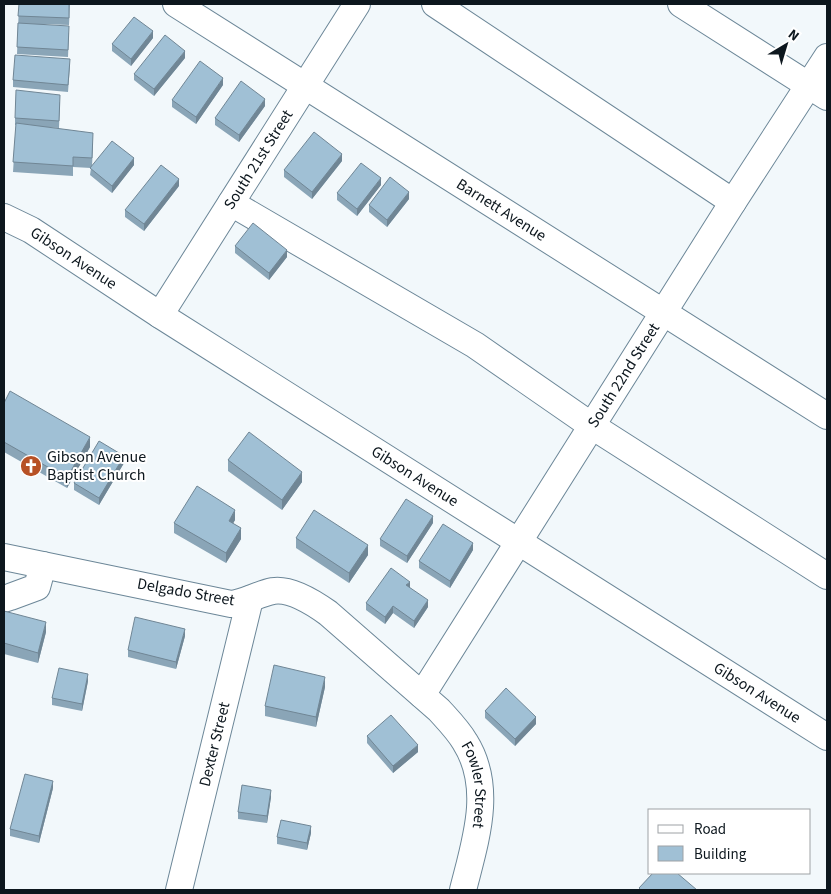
<svg xmlns="http://www.w3.org/2000/svg" width="831" height="894" font-family="'Source Sans 3',sans-serif">
<rect width="100%" height="100%" fill="#f2f8fb"/>
<g fill="none" stroke-linecap="round" stroke-linejoin="round">
<!-- minor casing -->
<g stroke="#6c8798" stroke-width="28">
<g id="minor">
<path id="s1" d="M176,4L827,416"/>
<path d="M435,4L733,202"/>
<path d="M681,4L827,97"/>
<path d="M231,203L475,345L592,426L827,576"/>
<path id="s2" d="M4,217L31,230L160,315L827,737"/>
<path id="s3" d="M160,315L357,4"/>
<path id="s4" d="M4,557L231,604C246,602 258,594 273,591C291,588 314,603 328,613L439,710C448,720 458,730 465,742C494,788 475,842 463,890"/>
<path d="M4,599L10,597L37,587L43,565"/>
<path id="s5" d="M422,695L733,202L827,57"/>
<path id="s6" d="M179,890L250,599"/>
</g>
</g>
<!-- minor -->
<use href="#minor" stroke="#fff" stroke-width="26"/>
</g>
<!-- wall -->
<path fill="#8aa5b7" d="M19,4H70L69,25L44,24L69,33L68,57L17,54Z
M153,38L131,66L112,51V44Z
M185,58L154,96L134,80V74Z
M70,66L68,92L13,87V80Z
M223,85L196,124L172,107V100Z
M60,102L59,128L40,127L93,144L92,167L134,165L112,193L90,175L91,168L73,167V176L13,172L16,125H15V118Z
M265,106L239,142L215,125V118Z
M342,161L312,199L284,177V170Z
M381,185L357,216L337,200V193Z
M179,186L144,231L125,217V210Z
M409,199L387,227L369,212V205Z
M235,246L287,257L269,280L235,253Z
M4,403L90,447L67,488L4,452Z
M228,460L302,482L282,510L228,471Z
M124,463L99,505L74,490V483Z
M235,520L233,523L241,539L226,563L174,533V523Z
M433,523L407,563L380,546V539Z
M296,538L368,555L349,583L296,548Z
M473,550L450,588L419,568V561Z
M410,588L428,607L414,628L393,613L385,624L366,610V603Z
M4,611L46,632L38,663L4,654Z
M185,636L176,669L128,657V650Z
M88,681L82,711L52,705V698Z
M325,687L316,727L265,716V706Z
M485,711L536,724L515,746L485,718Z
M367,736L418,752L393,773L367,743Z
M53,788L39,843L10,836V829Z
M271,797L267,823L238,819V812Z
M311,833L307,850L277,844V837Z"/>
<!-- shaded-wall -->
<path fill="#708695" d="M153,31V38L131,66V59Z
M185,51V58L154,96V89Z
M223,78V85L196,124V117Z
M265,99V106L239,142V135Z
M342,154V161L312,199V192Z
M134,158V165L112,193V186Z
M381,178V185L357,216V209Z
M179,179V186L144,231V224Z
M409,192V199L387,227V220Z
M287,250V257L269,280V273Z
M90,437V447L67,488V478Z
M124,456V463L99,505V498Z
M302,472V482L282,510V500Z
M235,510V520L229,531V521Z
M433,516V523L407,563V556Z
M241,528V539L226,563V553Z
M473,543V550L450,588V581Z
M368,545V555L349,583V573Z
M410,582V589L406,585Z
M428,600V607L414,628V621Z
M393,606V613L385,624V617Z
M46,622V632L38,663V653Z
M185,629V636L176,669V662Z
M88,674V681L82,711V704Z
M325,677V687L316,727V717Z
M536,717V724L515,746V739Z
M418,745V752L393,773V766Z
M53,781V788L39,843V836Z
M271,790V797L267,823V816Z
M311,826V833L307,850V843Z"/>
<!-- building -->
<path fill="#a0c0d5" stroke="#708695" d="M19,4H69V18L18,16Z
M134,17L153,31L131,59L112,44Z
M18,23L69,26L68,50L17,47Z
M165,35L185,51L154,89L134,74Z
M15,55L70,59L68,85L13,80Z
M200,61L223,78L196,117L172,100Z
M241,81L265,99L239,135L215,118Z
M16,90L60,95L59,121L15,118Z
M16,123L93,133L92,158L73,157V166L13,162Z
M314,132L342,154L312,192L284,170Z
M112,141L134,158L112,186L90,168Z
M361,163L381,178L357,209L337,193Z
M161,165L179,179L144,224L125,210Z
M390,177L409,192L387,220L369,205Z
M253,223L287,250L269,273L235,246Z
M10,391L90,437L67,478L4,442V403Z
M249,432L302,472L282,500L228,460Z
M99,441L124,456L99,498L74,483Z
M197,486L235,510L229,521L241,528L226,553L174,523Z
M406,499L433,516L407,556L380,539Z
M314,510L368,545L349,573L296,538Z
M443,524L473,543L450,581L419,561Z
M391,568L410,582L406,585L428,600L414,621L393,606L385,617L366,603Z
M4,611L46,622L38,653L4,643Z
M135,617L185,629L176,662L128,650Z
M274,665L325,677L316,717L265,706Z
M59,668L88,674L82,704L52,698Z
M506,688L536,717L515,739L485,711Z
M391,715L418,745L393,766L367,736Z
M25,774L53,781L39,836L10,829Z
M242,785L271,790L267,816L238,812Z
M281,820L311,826L307,843L277,837Z
M653,873H677L697,890H641L639,888Z"/>
<!-- icons -->
<defs>
<g id="church-disc" transform="scale(1.125)"><circle r="9.5" fill="#b75125" stroke="#fff"/><path d="M-1.2-6h2.4v3.5h3.3v2.4h-3.3V6h-2.4V-.1h-3.3v-2.4h3.3Z" fill="#fff"/></g>
</defs>
<g fill-rule="evenodd">
<use href="#church-disc" x="31" y="466"/>
</g>
<g text-anchor="middle" dominant-baseline="central" stroke-width="4" stroke-linejoin="round" paint-order="stroke">
<!-- street labels -->
<g font-size="16" fill="#0d171e" stroke="#fff">
<text stroke="none"><textPath href="#s3" startOffset="184">South 21st Street</textPath></text>
<text stroke="none"><textPath href="#s1" startOffset="385">Barnett Avenue</textPath></text>
<text stroke="none"><textPath href="#s2" startOffset="81">Gibson Avenue</textPath></text>
<text stroke="none"><textPath href="#s5" startOffset="378">South 22nd Street</textPath></text>
<text stroke="none"><textPath href="#s2" startOffset="486">Gibson Avenue</textPath></text>
<text transform="translate(186 592) rotate(10)">Delgado Street</text>
<text stroke="none"><textPath href="#s2" startOffset="891">Gibson Avenue</textPath></text>
<text stroke="none"><textPath href="#s6" startOffset="150">Dexter Street</textPath></text>
<text stroke="none"><textPath href="#s4" startOffset="570">Fowler Street</textPath></text>
</g>
<!-- poi labels -->
<g font-size="16" fill="#0d171e" stroke="#fff" text-anchor="start">
<text x="47" y="457">Gibson Avenue<tspan x="47" dy="18">Baptist Church</tspan></text>
</g>
</g>
<!-- border -->
<rect width="831" height="894" fill="none" stroke="#0d171e" stroke-width="10"/>
<!-- legend -->
<rect x="648" y="809" width="162" height="65" fill="#ffffff" stroke="#9ea2a5"/>
<rect x="658" y="825" width="25" height="8" fill="#ffffff" stroke="#9ea2a5"/>
<text x="694" y="834" font-size="15" fill="#0d171e">Road</text>
<rect x="658" y="846" width="25" height="15" fill="#a0c0d5" stroke="#9ea2a5"/>
<text x="694" y="859" font-size="15" fill="#0d171e">Building</text>
<!-- north arrow -->
<g transform="translate(786 45) rotate(38)" stroke="#ffffff" stroke-width="4" paint-order="stroke">
<path d="M0-4L9 19L0 12L-9 19Z" fill="#0d171e"/>
<text y="-8" font-size="14" font-weight="bold" text-anchor="middle" fill="#0d171e">N</text>
</g>
</svg>
